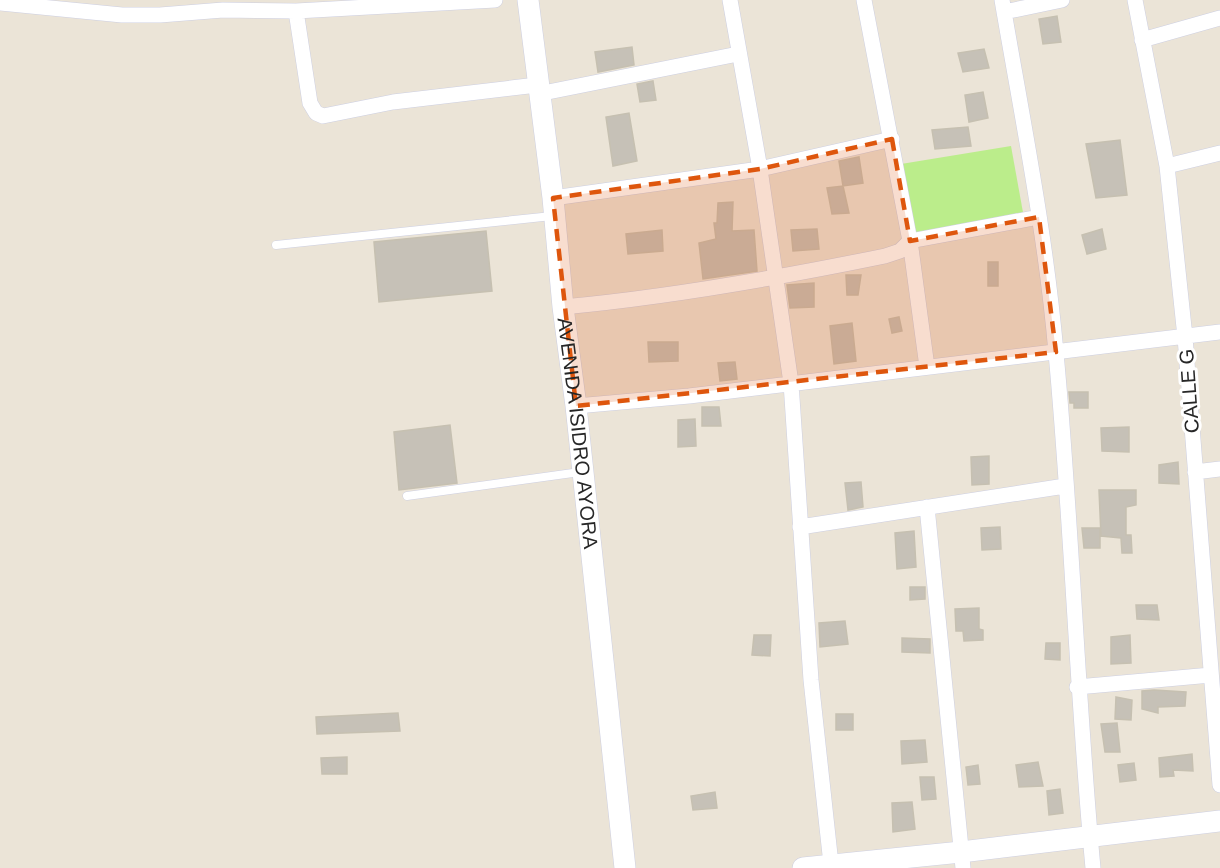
<svg xmlns="http://www.w3.org/2000/svg" width="1220" height="868" font-family="Arial,sans-serif">
<rect width="100%" height="100%" fill="#ebe4d7"/>
<!-- pitch -->
<path fill="#bbed8b" d="M1011,146L1024,218L912,235L901,164Z"/>
<!-- building -->
<path fill="#c6c1b7" stroke="#c6c0b1" stroke-width="1.5" d="M1057,16L1061,42L1043,44L1039,19Z
M632,47L634,65L598,72L595,52Z
M984,49L989,68L963,72L958,53Z
M653,81L656,100L640,102L637,84Z
M983,92L988,118L969,122L965,95Z
M629,113L637,161L613,166L606,117Z
M968,127L971,146L935,149L932,130Z
M1120,140L1127,195L1096,198L1086,144Z
M859,157L863,183L843,186L839,161Z
M843,186L849,213L832,214L827,188Z
M733,202L732,231L754,230L757,271L703,279L699,243L716,239L714,223H717L718,203Z
M817,229L819,249L793,251L791,230Z
M1102,229L1106,249L1087,254L1082,235Z
M662,230L663,251L628,254L626,234Z
M486,231L492,291L379,302L374,242Z
M988,262H998V286H988Z
M846,275H861L858,295H847Z
M814,283V307L790,308L787,285Z
M899,317L902,331L892,333L889,319Z
M852,323L856,361L834,364L830,326Z
M648,342H678V361L649,362Z
M735,362L737,379L720,381L718,363Z
M1069,392H1088V408H1074V403H1070Z
M702,407H719L721,426H702Z
M695,419L696,446L678,447V420Z
M450,425L457,483L399,490L394,432Z
M1129,427V452L1102,451L1101,428Z
M989,456V484L972,485L971,457Z
M1178,462L1179,484L1159,483V465Z
M861,482L863,507L848,510L845,483Z
M1099,490H1136V505L1126,507V535H1131L1132,553H1122L1121,538L1101,536Z
M1000,527L1001,549L982,550L981,528Z
M1082,528H1100V548H1084Z
M914,531L916,567L897,569L895,533Z
M910,587H925V599L910,600Z
M1136,605H1157L1159,620L1137,619Z
M979,608V629L983,630V640L964,641L963,631H956L955,609Z
M845,621L848,644L820,647L819,623Z
M754,635H771L770,656L752,655Z
M1130,635L1131,663L1111,664V637Z
M902,638L930,639V653L902,652Z
M1046,643H1060V660L1045,659Z
M1154,690L1186,692L1185,706L1158,707V713L1142,709V691Z
M1116,697L1132,700L1131,720L1115,719Z
M398,713L400,731L317,734L316,717Z
M836,714H853V730H836Z
M1117,723L1120,752H1105L1101,724Z
M925,740L927,762L902,764L901,741Z
M1192,754L1193,771L1173,770L1174,776L1160,777L1159,758Z
M347,757V774H322L321,758Z
M1038,762L1043,786L1019,787L1016,765Z
M1134,763L1136,780L1120,782L1118,765Z
M978,765L980,784L968,785L966,767Z
M920,777H934L936,799L922,800Z
M1060,789L1063,813L1049,815L1047,791Z
M715,792L717,808L693,810L691,796Z
M912,802L915,829L893,832L892,803Z"/>
<g fill="none" stroke-linecap="round" stroke-linejoin="round">
<!-- lane casing -->
<g stroke="#cdcfe1" stroke-width="9">
<path id="lane" d="M276,245L552,216
M407,496L580,472"/>
</g>
<!-- street casing -->
<g stroke="#cdcfe1" stroke-width="16">
<path id="street" d="M730,0L760,169L791,383L811,680L831,864
M864,0L910,241L927,367
M1002,0C1022,117 1046,235 1056,353C1072,525 1077,697 1093,868
M1135,0L1167,166L1185,337L1220,785
M0,3L122,15H160L223,10L296,11L495,0
M296,11L310,103L316,113L323,116L393,102L537,85
M1004,12L1062,0
M1142,40L1220,18
M538,94L738,54
M1167,166L1220,153
M553,198L760,169L892,139
M563,307C671,297 778,278 885,256L900,251L910,241L1039,217
M576,406L689,396L1220,332
M1195,472L1220,469
M927,507L963,868
M800,527L1065,486
M1077,687L1211,675"/>
</g>
<!-- secondary casing -->
<g stroke="#cdcfe1" stroke-width="22">
<g id="secondary">
<path id="s1" d="M528,0L553,198L563,307L576,406L625,868"/>
<path d="M803,868L961,852L1220,821"/>
</g>
</g>
<!-- lane -->
<use href="#lane" stroke="#fff" stroke-width="8"/>
<!-- street -->
<use href="#street" stroke="#fff" stroke-width="15"/>
<!-- secondary -->
<use href="#secondary" stroke="#fff" stroke-width="21"/>
</g>
<!-- marked area -->
<path fill="#de560d" fill-opacity="0.2" stroke="#de560d" stroke-width="4.5" stroke-dasharray="12 8" stroke-linejoin="round" d="M892,139L910,241L1039,217L1056,352L576,406L553,198L760,169Z"/>
<g text-anchor="middle" dominant-baseline="central" stroke-width="6" stroke-linejoin="round" paint-order="stroke">
<!-- street labels -->
<g font-size="20" fill="#272727" stroke="#fff">
<text transform="translate(1189 391) rotate(-94)">CALLE G</text>
<text stroke="none"><textPath href="#s1" startOffset="436">AVENIDA ISIDRO AYORA</textPath></text>
</g>
</g>
</svg>
